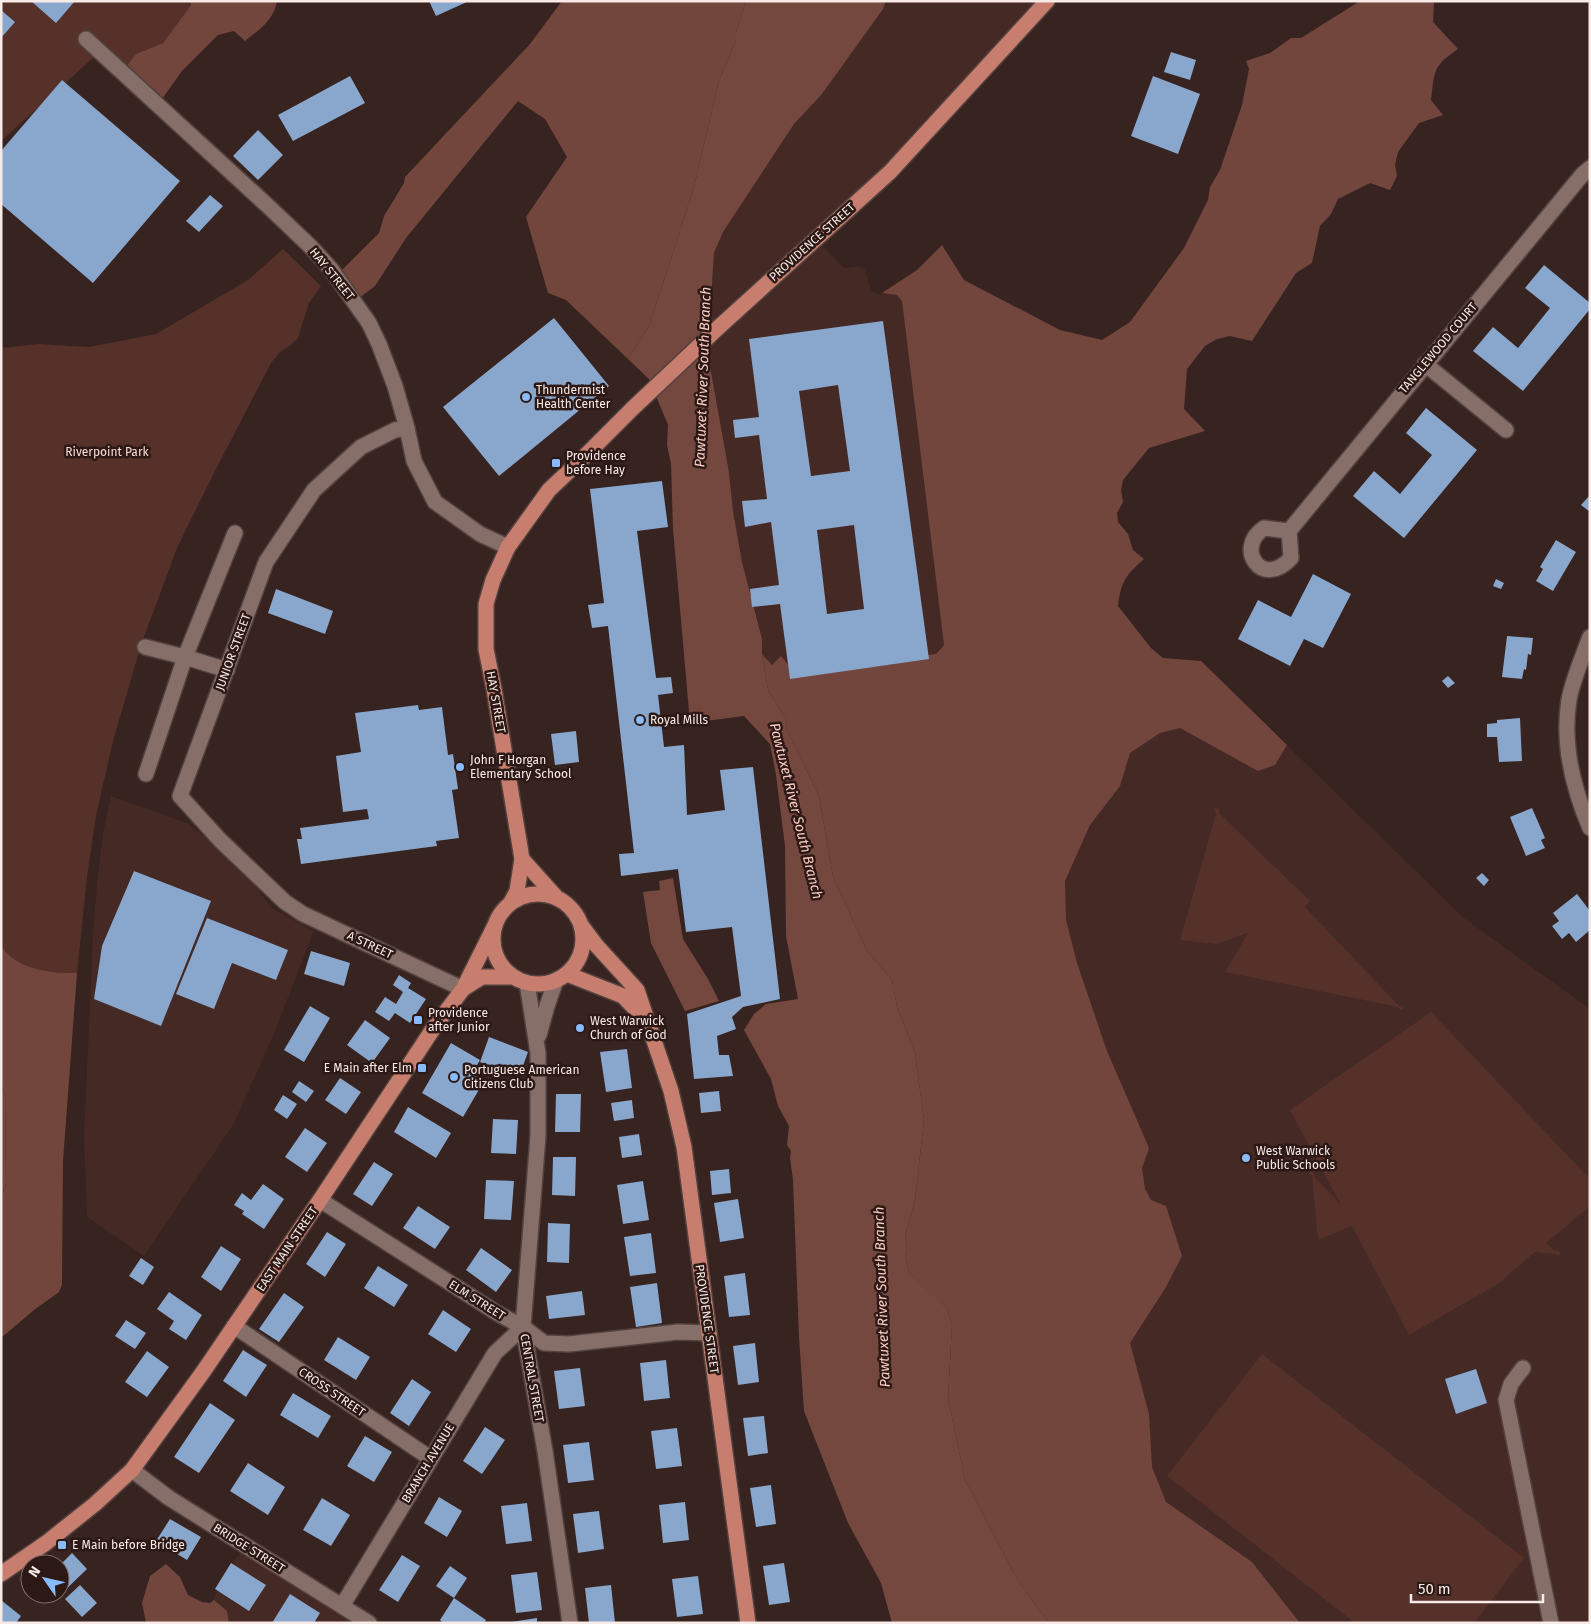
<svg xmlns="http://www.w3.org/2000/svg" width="1591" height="1624" font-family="'Fira Sans',sans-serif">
<rect width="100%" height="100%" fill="#37231f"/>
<!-- built -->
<path fill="#442924" d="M886,1H1046L817,240L844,268L858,266L865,270L871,291L881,295L882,293L897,295L902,301L944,645L936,654L818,670L772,665L762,654V639L742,562L733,511L729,472L706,344L709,331L714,253L723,232L794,124L822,94L882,9Z
M1201,661L1464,918L1590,1009V1623H1022L905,800Z
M111,796L187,823L213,843L249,875L270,907L314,931L271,1041L233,1125L144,1256L87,1217L84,1136L93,935L97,883L103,833Z
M245,1546L371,1623H229L227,1611L214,1600L220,1581Z"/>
<!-- green -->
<path fill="#55312a" d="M1,1H190L191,5L163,43L136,54L119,76L93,58L1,141Z
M283,249L321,286L309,303L298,338L291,345L280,352L271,363L214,473L177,548L141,645L113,741L96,816L87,877L77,973C52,974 16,969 1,946V348L38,344L89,347L156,334L248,280Z
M1215,808L1220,809L1219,813L1310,901L1305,907L1399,1006L1403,1005L1404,1007L1402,1010L1399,1009L1398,1007L1225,972L1248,933L1216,944L1180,940L1216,814L1214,811Z
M1431,1012L1590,1179V1206L1546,1243L1555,1251L1558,1250L1561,1253L1559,1256L1554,1254L1535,1252L1498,1284L1409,1335L1352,1226L1318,1240L1312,1176L1309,1174L1310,1171H1313L1314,1176L1341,1205L1290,1110Z
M1262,1354L1524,1558L1474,1623H1355L1167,1476Z"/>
<!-- forest -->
<path fill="#73463d" d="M190,1H277C274,20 259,30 245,41L234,31L218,35L182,71L157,106L119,76L136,54L163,43L191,5Z
M562,1H746L736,32V41L719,81L693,191L652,317L651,323L628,359L566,300L548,293L526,217L567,157L545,119L518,101L406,238L375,286L354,302L336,276L379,233L384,216L404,183L405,177L530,44Z
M1360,1H1434L1433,22L1458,49C1432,67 1435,70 1431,100L1443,115L1419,123L1398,152L1395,165L1397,176L1390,190L1370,183L1338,199L1331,214L1320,226L1312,263L1296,273L1252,341L1230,336L1217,339L1205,346L1187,369L1184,409L1205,431L1149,448L1123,480L1121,490L1123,502L1117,513L1118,522L1128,534L1133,550L1144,559C1126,575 1121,581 1118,606L1151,648L1163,658L1201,661L1287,745L1275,765L1258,771L1180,728L1160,733L1130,753L1120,786L1090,825L1065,881L1066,920L1077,963L1107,1051L1149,1148L1142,1168L1145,1189L1151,1200L1166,1206L1182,1256L1166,1287L1130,1343L1149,1414L1152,1467L1166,1502L1252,1562L1300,1623H1049L1018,1581L965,1480L948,1398L952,1325L947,1308L928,1293L909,1272L905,1256L907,1249L905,1236L915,1200L924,1120L915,1053L897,1007L892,980L867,951L833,877L819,796L786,728L787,721L768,690L762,654L772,665L781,656L789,666L818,670L936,654L944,645L902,301L897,295L882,293L917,270L942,245L964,280L1060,330L1102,340L1130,322L1184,248L1208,200L1210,187L1220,170L1242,105L1249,69L1246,61L1270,53L1291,38H1301Z
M1,946C16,969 52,974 77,973L63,1161L62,1285L59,1292L34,1310L1,1338V1198L6,1183L5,1097L1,1082Z
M166,1564L180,1577L188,1595L202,1602L210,1603L214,1600L227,1611L229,1623H146L142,1603L150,1576Z"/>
<!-- water -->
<path fill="#75483f" d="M746,1H886L883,9L822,94L794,124L723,232L714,253L709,331L706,344L729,472L733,511L742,562L762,639V654L768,690L787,721L786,728L819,796L833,877L867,951L892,980L897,1007L915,1053L924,1120L915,1200L905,1236L907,1249L905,1256L909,1272L928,1292L947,1308L952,1325L948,1398L965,1480L1018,1581L1049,1623H892L881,1583L848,1523L804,1411L799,1337L793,1180L790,1158L791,1151L787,1145L789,1126L778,1106L771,1079L744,1030L754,1014L766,1004L798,999L786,936L785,846L776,775L770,744L744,716L690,723L673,529L671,464L667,445L668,425L656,396L654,384L628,359L651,323L652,317L693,191L719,81L736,41V32Z
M673,878L683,939L708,979L719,1001L685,1011L651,943L643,892L660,890L659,881Z
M1,1083L5,1097L6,1183L1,1198Z"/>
<!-- building -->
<path fill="#89a6cc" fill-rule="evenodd" d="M31,1H75L56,23Z
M429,1H469L436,16Z
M1,10L15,22L1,38Z
M1171,52L1196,60L1190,80L1164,72Z
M350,76L365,103L293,141L278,115Z
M1153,76L1200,94L1178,154L1131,136Z
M62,80L180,181L93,283L1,204V151Z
M258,130L283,155L258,180L233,156Z
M210,195L223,206L199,232L186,221Z
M1544,265L1590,303V309L1523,391L1473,351L1493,327L1518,348L1550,308L1525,288Z
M554,318L609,386L499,476L443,407Z
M883,321L929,659L790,679L780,604L752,607L750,589L779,585L771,522L745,527L742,501L767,499L759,435L735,438L733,420L759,417L749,339ZM838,385L850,471L811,476L799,391ZM854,525L864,609L827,614L817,530Z
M1426,408L1477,450L1404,538L1353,496L1374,471L1400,494L1432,455L1406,433Z
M662,481L668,527L637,531L656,678L671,677L673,693L658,695L664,747L684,745L687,815L725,810L720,770L753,767L780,999L743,1007L732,1017L736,1029L717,1036L719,1055H729L733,1076L694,1079L687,1014L741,996L732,927L686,932L678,869L621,876L619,854L634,853L608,626L592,628L588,605L604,603L590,489Z
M1590,495V512L1581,505Z
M1556,540L1576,552L1553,591L1536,581L1543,569L1540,567Z
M1313,574L1351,594L1323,648L1304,639L1290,666L1238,639L1258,600L1291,617Z
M1496,579L1504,583L1501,589L1493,586Z
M276,589L333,611L325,634L268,613Z
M1507,636L1533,638L1531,655L1528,654L1526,670L1524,669L1522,679L1502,677Z
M1448,676L1455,683L1448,688L1442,681Z
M418,705L419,710L442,707L448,755L453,754L458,789L452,790L459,838L436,841L437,846L301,864L297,839H302L300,828L369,819L367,809L343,812L336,756L361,752L355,713Z
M1520,718L1522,761L1499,762L1497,737H1487V724L1497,723V720Z
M576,731L579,762L555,765L551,734Z
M1532,808L1545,838L1541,840L1545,848L1526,856L1510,817Z
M134,871L211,901L161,1026L94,999L102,946Z
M1482,873L1489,880L1484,886L1476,878Z
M1577,894L1590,911V930L1576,942L1569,933L1562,939L1552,926L1559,921L1553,913Z
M207,918L288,950L276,980L232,963L214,1009L176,994Z
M311,951L350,963L344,986L304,974Z
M399,975L411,983L408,988L426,999L410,1023L395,1013L389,1021L375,1012L385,997L396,1004L403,992L393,985Z
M310,1006L330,1018L304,1062L284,1050Z
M365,1020L390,1038L372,1063L347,1045Z
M489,1037L528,1052L519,1077L480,1062Z
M451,1043L480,1060L472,1074L484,1081L463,1117L422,1093Z
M627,1049L632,1088L606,1092L600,1052Z
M340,1078L361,1092L346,1114L325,1100Z
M299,1081L314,1091L306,1102L292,1092Z
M719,1091L721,1111L701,1113L699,1093Z
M556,1094H581L580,1132H555Z
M283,1095L297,1104L287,1119L274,1110Z
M632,1100L634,1118L614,1121L611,1103Z
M408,1107L451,1133L436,1158L394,1132Z
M493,1119L518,1120L516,1154L491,1153Z
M305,1128L327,1143L307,1172L285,1157Z
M639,1134L642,1155L622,1158L619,1137Z
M553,1157H576L575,1196L552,1195Z
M374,1162L393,1174L372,1206L353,1194Z
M729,1169L731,1193L712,1195L710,1171Z
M486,1180L514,1181L511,1220L484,1219Z
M643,1181L649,1220L623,1224L617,1185Z
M263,1184L284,1199L264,1229L242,1214L244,1211L234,1205L242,1193L251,1200Z
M738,1199L744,1238L720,1242L714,1203Z
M418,1206L450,1227L435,1249L403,1228Z
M548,1223L570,1224L569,1263L547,1262Z
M327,1232L346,1244L325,1277L306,1264Z
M651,1233L656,1273L630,1276L624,1237Z
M221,1246L241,1259L221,1291L201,1277Z
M481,1248L512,1270L496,1292L466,1270Z
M141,1258L154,1267L143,1285L129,1276Z
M378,1266L408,1285L394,1307L364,1288Z
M745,1273L750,1315L729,1317L724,1276Z
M657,1283L662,1323L636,1327L630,1287Z
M582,1291L585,1315L549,1319L546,1296Z
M169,1292L202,1315L186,1340L169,1329L174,1321L157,1309Z
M284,1293L304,1307L279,1342L259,1329Z
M443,1310L471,1329L456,1352L428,1334Z
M126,1320L146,1333L135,1349L115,1336Z
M338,1337L370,1357L356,1380L324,1360Z
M755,1343L759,1382L738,1385L733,1346Z
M243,1350L267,1365L246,1397L223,1381Z
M147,1351L169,1367L147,1397L125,1382Z
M666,1360L670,1398L644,1401L640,1363Z
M580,1368L585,1406L559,1409L554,1371Z
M1476,1369L1487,1403L1456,1414L1445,1379Z
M412,1379L431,1392L409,1426L390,1413Z
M293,1393L331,1416L318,1438L280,1415Z
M210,1403L235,1420L199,1473L174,1457Z
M764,1416L768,1453L748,1456L743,1418Z
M485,1427L505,1440L482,1474L463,1461Z
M677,1428L682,1466L656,1469L651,1431Z
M365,1436L392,1452L374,1482L347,1466Z
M589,1442L594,1480L568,1483L563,1445Z
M248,1463L285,1487L268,1515L230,1491Z
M771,1485L776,1524L756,1527L750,1488Z
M439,1497L462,1511L447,1537L424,1523Z
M322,1498L350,1515L331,1546L303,1530Z
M685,1502L689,1540L663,1543L659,1505Z
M527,1503L532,1541L506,1544L501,1506Z
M599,1511L604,1549L578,1553L573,1514Z
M170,1519L201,1537L187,1560L156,1541Z
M72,1553L87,1569L60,1595V1565Z
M402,1555L420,1566L398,1602L379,1590Z
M231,1563L266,1585L249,1611L215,1589Z
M784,1563L790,1602L769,1605L763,1566Z
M450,1566L467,1578L454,1598L436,1586Z
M537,1572L542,1610L516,1613L511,1575Z
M698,1576L703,1614L677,1617L672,1579Z
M80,1585L97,1603L82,1617L65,1599Z
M611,1585L615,1623H589L585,1588Z
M290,1594L320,1613L314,1623H272Z
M454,1598L486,1620L484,1623H443L440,1620Z
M1,1600L21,1616L16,1623H1Z
M537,1618V1623H511V1622Z"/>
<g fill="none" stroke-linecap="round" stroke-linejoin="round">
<!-- minor casing -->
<g stroke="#52413e" stroke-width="18">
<path id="minor" d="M86,39L269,207L311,247L331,269L369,323L379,344L395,386L407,428L414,461L435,502L480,534L508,547
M1425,364L1506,430
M407,428L395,430L361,447L314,490L266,562L180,796L220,840L285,902L303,914L463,989
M1264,528L1289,531L1291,558C1262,590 1234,548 1264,528Z
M1289,531L1582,175L1590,168
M1590,637C1583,655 1572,682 1569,700C1562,743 1573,788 1590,828
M145,647L185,657L227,670
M146,774L185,657L235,533
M527,983L538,1053V1136L523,1327L545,1451L570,1623
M539,1035L547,1006L556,980
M320,1200L497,1313L523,1327L544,1343L569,1344L678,1332L709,1333
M234,1326L430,1458
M1523,1368L1511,1384L1506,1400L1551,1623
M132,1470L169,1498L369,1623
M342,1606L495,1353L523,1327"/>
</g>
<!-- major casing -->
<g stroke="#52413e" stroke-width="18">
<path id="major" d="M522,859L557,898
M493 939a45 45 0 1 1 90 0a45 45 0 1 1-90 0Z
M510,904L517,891L522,859L494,689L486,649V604L493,580L508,547L549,490L587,454L633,408L720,326L890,172L1047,1
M581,925L596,945L637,990L671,1091L684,1147L748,1623
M567,974L623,996L643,1017
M463,989L482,977H514
M1,1574L46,1543L95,1504L132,1470L203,1372L320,1200L435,1026L463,989L496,923"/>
</g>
<!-- minor -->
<use href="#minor" stroke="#866e69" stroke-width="15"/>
<!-- major -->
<use href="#major" stroke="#c77e6f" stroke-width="15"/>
</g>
<!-- markers -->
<g fill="#89bafc" stroke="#2c1916" stroke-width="2">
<circle cx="526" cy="397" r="5"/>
<rect x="551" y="458" width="10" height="10" rx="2.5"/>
<circle cx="640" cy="720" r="5"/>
<circle cx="460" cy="767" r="5"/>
<rect x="413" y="1015" width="10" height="10" rx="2.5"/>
<circle cx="580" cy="1028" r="5"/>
<rect x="417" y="1063" width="10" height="10" rx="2.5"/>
<circle cx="454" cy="1077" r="5"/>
<circle cx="1246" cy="1158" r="5"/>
<rect x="57" y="1540" width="10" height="10" rx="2.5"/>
</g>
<g text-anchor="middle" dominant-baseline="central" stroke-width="5" stroke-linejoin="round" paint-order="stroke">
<!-- street labels -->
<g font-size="12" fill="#f8eae7" stroke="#2c1916">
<text transform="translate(812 242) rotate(-42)">PROVIDENCE STREET</text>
<text transform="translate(332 274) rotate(51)">HAY STREET</text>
<text transform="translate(1438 348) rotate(-50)">TANGLEWOOD COURT</text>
<text transform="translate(233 652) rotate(-70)">JUNIOR STREET</text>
<text transform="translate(496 702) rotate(80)">HAY STREET</text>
<text transform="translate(370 945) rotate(25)">A STREET</text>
<text transform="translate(287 1249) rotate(-56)">EAST MAIN STREET</text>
<text transform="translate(477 1300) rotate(32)">ELM STREET</text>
<text transform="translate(707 1319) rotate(82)">PROVIDENCE STREET</text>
<text transform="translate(532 1378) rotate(80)">CENTRAL STREET</text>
<text transform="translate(332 1392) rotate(34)">CROSS STREET</text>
<text transform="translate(428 1463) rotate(-59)">BRANCH AVENUE</text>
<text transform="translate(249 1548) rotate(32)">BRIDGE STREET</text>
</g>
<!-- poi labels -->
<g font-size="12" fill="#f8eae7" stroke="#2c1916" text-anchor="start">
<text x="536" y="390">Thundermist<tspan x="536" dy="14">Health Center</tspan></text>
<text x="566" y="456">Providence<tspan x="566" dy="14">before Hay</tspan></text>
<text x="650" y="720">Royal Mills</text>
<text x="470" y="760">John F Horgan<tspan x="470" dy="14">Elementary School</tspan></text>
<text x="428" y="1013">Providence<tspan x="428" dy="14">after Junior</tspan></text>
<text x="590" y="1021">West Warwick<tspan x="590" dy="14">Church of God</tspan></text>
<text x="412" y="1068" text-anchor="end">E Main after Elm</text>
<text x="464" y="1070">Portuguese American<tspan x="464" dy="14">Citizens Club</tspan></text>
<text x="1256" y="1151">West Warwick<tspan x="1256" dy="14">Public Schools</tspan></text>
<text x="72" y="1545">E Main before Bridge</text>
</g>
<!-- park labels -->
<g font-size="12" fill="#fadad3" stroke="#2c1916">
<text x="107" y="452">Riverpoint Park</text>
</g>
<!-- water labels -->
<g font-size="14" font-style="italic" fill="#fbcbc1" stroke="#2c1916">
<text transform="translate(703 377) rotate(-88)">Pawtuxet River South Branch</text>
<text transform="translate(796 811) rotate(76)">Pawtuxet River South Branch</text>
<text transform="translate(882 1297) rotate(-92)">Pawtuxet River South Branch</text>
</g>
</g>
<!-- border -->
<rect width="1591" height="1624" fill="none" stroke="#f8eae7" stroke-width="5"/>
<!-- north arrow -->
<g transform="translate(45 1579) rotate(304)"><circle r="24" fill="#2c1916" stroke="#7e6d6a"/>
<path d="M0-4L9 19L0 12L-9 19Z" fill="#89bafc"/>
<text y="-8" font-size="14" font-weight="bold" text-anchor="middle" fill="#f8eae7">N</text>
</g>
<!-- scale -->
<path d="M1411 1594v8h132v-8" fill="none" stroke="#f8eae7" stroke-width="2.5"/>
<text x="1418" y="1594" font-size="15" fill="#f8eae7" stroke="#2c1916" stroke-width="4" paint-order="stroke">50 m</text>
</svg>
